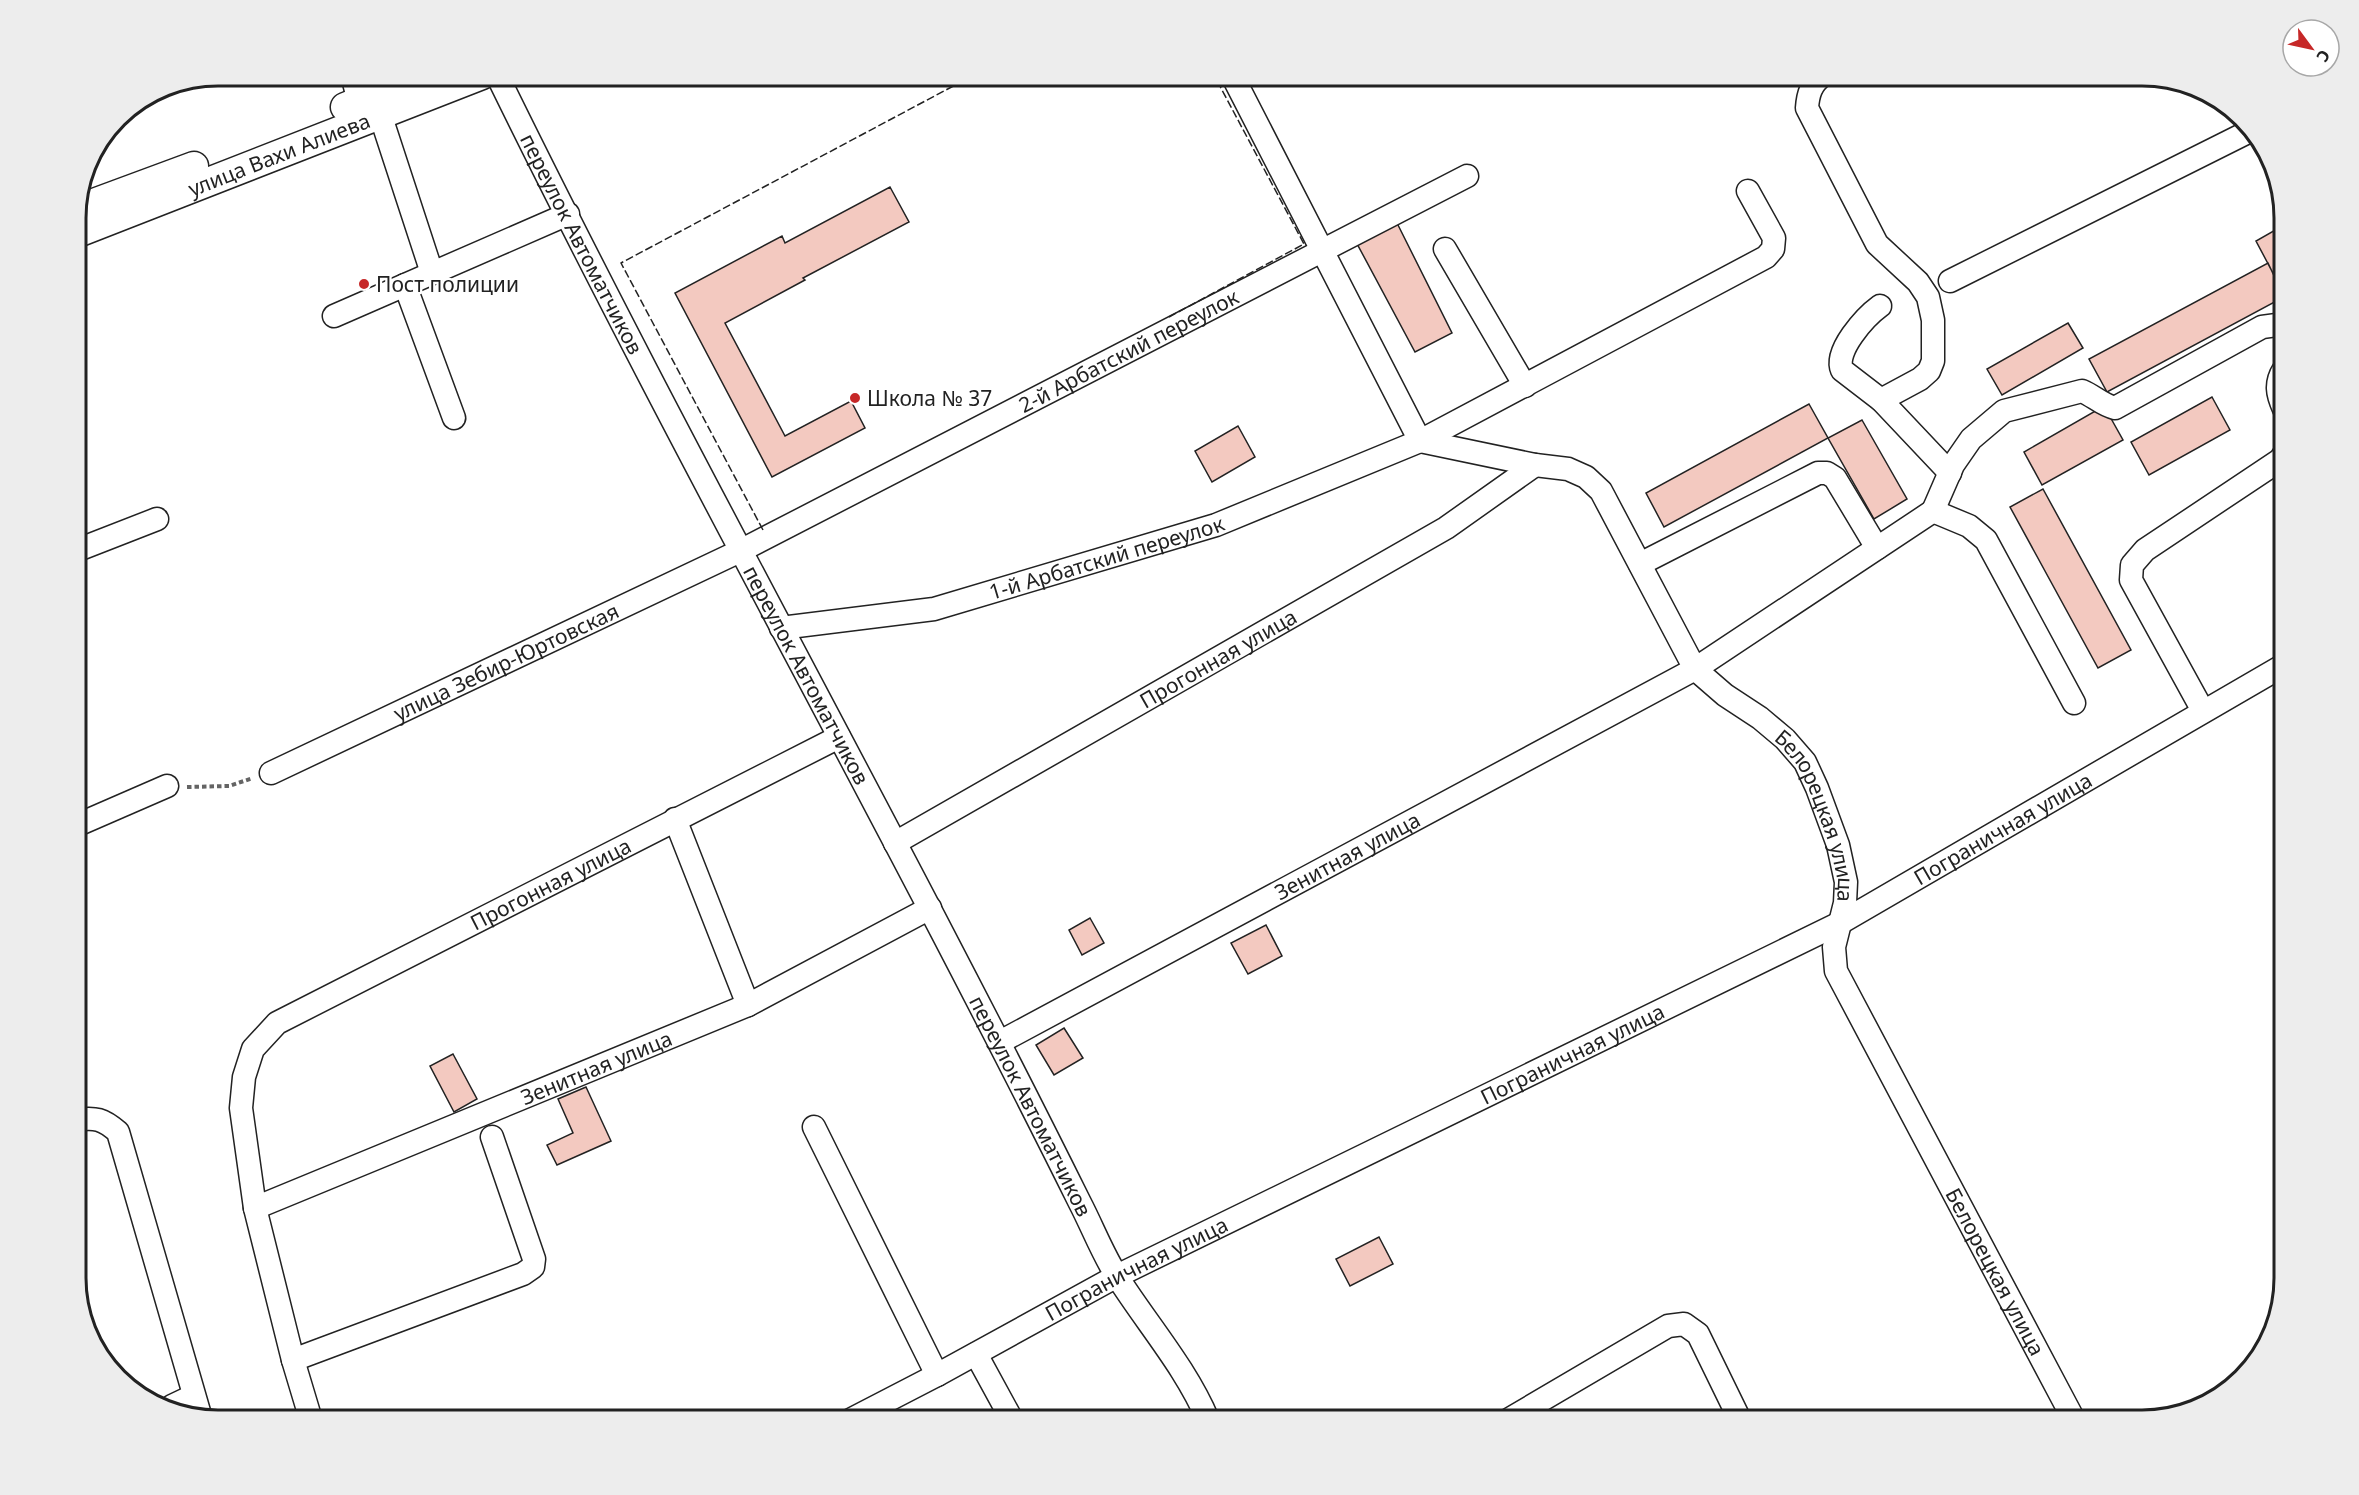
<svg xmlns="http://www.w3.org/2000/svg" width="2359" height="1495" font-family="'Noto Sans',sans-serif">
<rect width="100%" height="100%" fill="#fff"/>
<!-- building -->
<path fill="#f3c9c0" stroke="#222" stroke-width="1.5" d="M890,187L909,222L803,278L805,280L725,323L785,436L851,401L865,428L772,477L675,293L782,236L785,243Z
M1394,217L1452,333L1415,352L1355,240Z
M2284,225V294L2256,241Z
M2268,263L2284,297L2107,392L2089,359Z
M2068,323L2083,348L2002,395L1987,369Z
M2212,397L2230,430L2149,475L2131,442Z
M1809,404L1828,438L1664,527L1646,493Z
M2104,406L2123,440L2042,485L2024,452Z
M1862,420L1907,499L1874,519L1828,438Z
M1238,426L1255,457L1212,482L1195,451Z
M2043,489L2131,650L2098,668L2010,507Z
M1090,918L1104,943L1082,955L1069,930Z
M1266,925L1282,956L1248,974L1231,943Z
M1064,1028L1083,1058L1054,1075L1036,1045Z
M453,1054L477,1099L454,1112L430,1066Z
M586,1087L611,1141L557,1165L547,1145L573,1133L558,1099Z
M1379,1237L1393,1264L1350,1286L1336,1259Z"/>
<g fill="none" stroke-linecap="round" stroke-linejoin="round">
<!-- minor casing -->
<g stroke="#222" stroke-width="25">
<g id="minor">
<path d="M352,75L363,117"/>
<path id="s1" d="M497,75C683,455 892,824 1080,1203C1093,1228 1103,1255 1118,1278C1148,1325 1186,1368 1208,1420"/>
<path d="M1232,75L1420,441"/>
<path d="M1823,75C1811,84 1808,94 1807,108L1877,244L1918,282L1928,297L1933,320V361L1929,371L1920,379L1881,400L1950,473"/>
<path d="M380,114L432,273"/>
<path d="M1445,249L1525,386"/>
<path d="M1950,281L2250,131"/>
<path d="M405,285L454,418"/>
<path d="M1880,306C1865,317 1834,351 1842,370L1881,400"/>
<path d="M334,316L568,214"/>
<path d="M2284,369C2275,383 2277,394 2284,409"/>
<path id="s2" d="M1420,441L1535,465L1568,469L1586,477L1601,491L1695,669L1725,695L1760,718L1785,739L1805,762L1817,788L1838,845L1846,882L1845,903L1834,947L1836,971L2074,1420"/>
<path d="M1933,511L1953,465L1971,439L2004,411L2082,391C2094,396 2102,405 2115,408L2262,327L2284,324"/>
<path d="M75,551L157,519"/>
<path d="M1640,564L1818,473H1827L1835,478L1877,548"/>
<path id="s3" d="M781,628L934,609L1216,525L1420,441L1766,257L1773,249L1774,238L1748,191"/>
<path d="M2203,711L2131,580L2132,565L2145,550L2280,460L2284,454"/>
<path id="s4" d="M271,773L740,551L1467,176"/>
<path d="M675,819L748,1005"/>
<path d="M75,826L167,786"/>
<path id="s5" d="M895,843L1446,528L1535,465"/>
<path id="s6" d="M1000,1042L1695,669L1933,511L1969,526L1986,540L2074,703"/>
<path d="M75,1120C96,1117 103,1119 118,1132L200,1415"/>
<path d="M814,1127L937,1375"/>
<path id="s7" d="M255,1208L748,1005L930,908"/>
<path d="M976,1354L1012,1420"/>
<path d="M293,1360L523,1274L533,1267L534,1259L492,1137"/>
<path d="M172,1406L193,1396"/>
<path id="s8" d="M311,1420L293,1360L255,1208L241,1108L244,1077L253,1049L277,1023L839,737"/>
<path id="s9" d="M850,1420L937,1375L1117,1276L1840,923L2284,665"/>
<path d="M1508,1420L1668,1326L1684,1324L1698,1334L1740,1420"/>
</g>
</g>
<!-- major casing -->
<g stroke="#222" stroke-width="31">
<g id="major">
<path d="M345,107L424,75"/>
<path d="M75,210L194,166"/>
<path id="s10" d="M75,234L482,75"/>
</g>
</g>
<!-- path -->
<path stroke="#646464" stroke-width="4" stroke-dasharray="4.5 3" stroke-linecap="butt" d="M187,787L229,786L253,778"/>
<!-- minor -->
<use href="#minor" stroke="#fff" stroke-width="22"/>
<!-- major -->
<use href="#major" stroke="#fff" stroke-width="28"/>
<!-- fence -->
<path stroke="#222" stroke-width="1.5" stroke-dasharray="8 3" stroke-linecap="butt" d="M1169,317L1304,244L1214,75
M763,530L621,263L974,75"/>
</g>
<!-- markers -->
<g fill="#c62828" stroke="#fff" stroke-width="2">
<circle cx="364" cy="284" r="6"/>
<circle cx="855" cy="398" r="6"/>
</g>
<g text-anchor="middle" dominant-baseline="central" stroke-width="4.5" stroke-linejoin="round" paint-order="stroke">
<!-- street labels -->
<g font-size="21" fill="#222" stroke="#fff">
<text stroke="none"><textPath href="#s10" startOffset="219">улица Вахи Алиева</textPath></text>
<text stroke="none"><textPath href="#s1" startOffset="189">переулок Автоматчиков</textPath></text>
<text stroke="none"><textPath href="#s4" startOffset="956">2-й Арбатский переулок</textPath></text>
<text stroke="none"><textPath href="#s3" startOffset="334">1-й Арбатский переулок</textPath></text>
<text stroke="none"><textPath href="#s5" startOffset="372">Прогонная улица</textPath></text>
<text stroke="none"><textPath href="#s4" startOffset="260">улица Зебир-Юртовская</textPath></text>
<text stroke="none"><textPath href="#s1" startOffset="675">переулок Автоматчиков</textPath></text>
<text stroke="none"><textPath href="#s2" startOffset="591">Белорецкая улица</textPath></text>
<text stroke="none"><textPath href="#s9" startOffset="1296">Пограничная улица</textPath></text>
<text stroke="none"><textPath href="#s6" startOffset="394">Зенитная улица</textPath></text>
<text stroke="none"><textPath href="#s8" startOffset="723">Прогонная улица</textPath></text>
<text stroke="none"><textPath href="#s9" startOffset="810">Пограничная улица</textPath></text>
<text stroke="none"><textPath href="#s7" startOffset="369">Зенитная улица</textPath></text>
<text stroke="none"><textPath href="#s1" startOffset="1161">переулок Автоматчиков</textPath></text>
<text stroke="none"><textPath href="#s9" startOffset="324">Пограничная улица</textPath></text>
<text stroke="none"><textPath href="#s2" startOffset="1095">Белорецкая улица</textPath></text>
</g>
<!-- poi labels -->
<g font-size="21" fill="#222" stroke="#fff" text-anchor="start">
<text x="376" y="284">Пост полиции</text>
<text x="867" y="398">Школа № 37</text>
</g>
</g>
<!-- crop -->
<path d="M0 0H2359V1495H0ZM218 86H2142A132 132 0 0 1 2274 218V1278A132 132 0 0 1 2142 1410H218A132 132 0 0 1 86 1278V218A132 132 0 0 1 218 86Z" fill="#ededed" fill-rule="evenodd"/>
<path fill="none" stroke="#222" stroke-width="3" d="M218 86H2142A132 132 0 0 1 2274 218V1278A132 132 0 0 1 2142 1410H218A132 132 0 0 1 86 1278V218A132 132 0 0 1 218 86Z"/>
<!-- north arrow -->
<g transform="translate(2311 48) rotate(123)"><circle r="28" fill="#ffffff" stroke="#a7a7a7" stroke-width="1.5"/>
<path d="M0-4.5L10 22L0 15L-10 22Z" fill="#c62828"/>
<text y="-9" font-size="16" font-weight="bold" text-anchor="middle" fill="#222222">С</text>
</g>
</svg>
